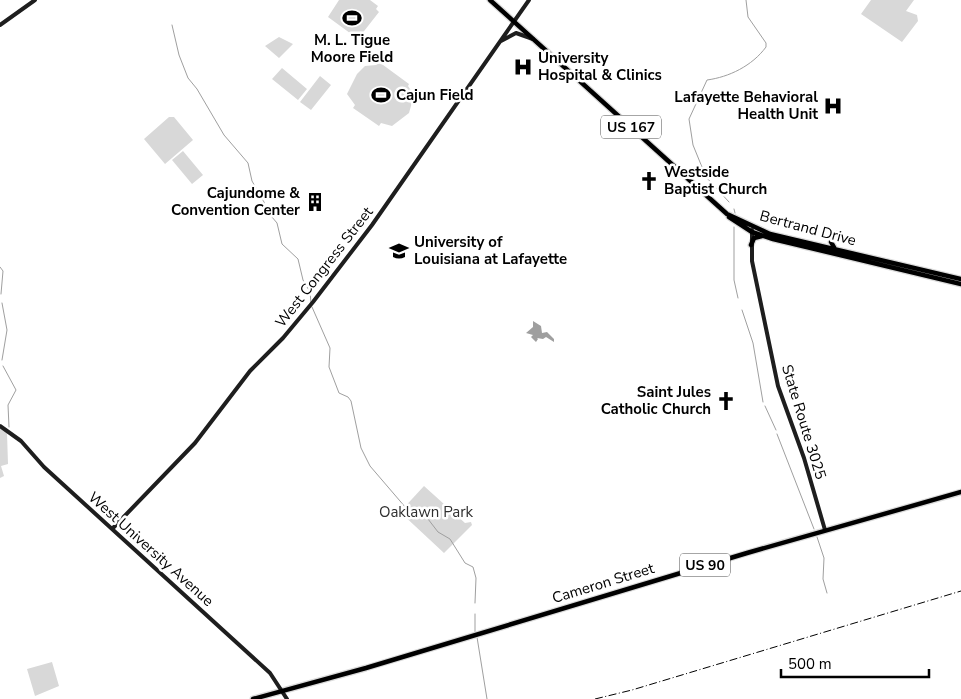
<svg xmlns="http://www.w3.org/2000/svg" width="961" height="699" font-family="'Nunito Sans',sans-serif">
<rect width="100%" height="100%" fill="#fff"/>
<!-- green -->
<path fill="#d8d8d8" d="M339,0H370L378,6L376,9L379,12L361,35L354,36L328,17Z
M871,0H914L906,11L917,15L918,21L902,42L861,14Z
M279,37L293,44L279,58L265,46Z
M379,62L409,84L408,86L414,95L409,113L392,126L381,123L379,126L353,108L355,105L347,94L357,74L365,66L376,65Z
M282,68L307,89L298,100L272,79Z
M320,76L331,85L311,110L300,102Z
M169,117H174L193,140L165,164L144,139Z
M183,151L203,175L192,184L172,160Z
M0,428L7,433L8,464L1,466L4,476L0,478Z
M424,486L465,523L471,522L472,525L444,553L400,512Z
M52,662L59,686L35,696L27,669Z"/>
<!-- water -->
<path fill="#9f9f9f" d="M533,321L541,326L542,333L547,332L554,339V342L546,337L543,339L537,338L538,339L536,342L531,337L533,335L526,333L533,327Z"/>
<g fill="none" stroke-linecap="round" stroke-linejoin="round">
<!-- stream -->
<path stroke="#9f9f9f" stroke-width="1" d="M172,25L179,55L188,78L197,89L224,135L248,163L252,181L264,202L266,210L277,223L282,244L298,259L303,280L310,292L311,303
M729,202L706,177L693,145L689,119L707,80C729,77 752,66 766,47V43L748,17L746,0
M734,209L735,213
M734,227V280L738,298
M0,267L3,271L1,294
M2,303L7,330L2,360
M312,307L330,348L329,367L339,393L348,397L351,401L361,448L370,466L406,508L428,519L438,532L450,539L465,563L473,567L476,578L475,603
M742,310L753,343L763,402
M3,366L16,390L8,405L9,427
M765,406L776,430
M777,434L814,529
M817,537L824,558L823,579L827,593
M475,614V632
M477,637L487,699"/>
<!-- primary casing -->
<g stroke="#dbdbdb" stroke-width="7">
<path id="primary" d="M490,0L727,214L770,234L961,279
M729,217L752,232L773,239L961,284
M751,245L754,238L762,236
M835,249L831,242L837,234
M253,699L366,668L747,553L961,492"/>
</g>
<!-- secondary -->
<path stroke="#1e1e1e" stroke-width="4" d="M0,25L35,0
M501,41L516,33L533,39
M752,230V261L778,386L804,458L825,530
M0,426L21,441L44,467L270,673L287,699
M113,528L195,443L250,371L283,338L313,302L372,225L529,0"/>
<!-- primary -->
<use href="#primary" stroke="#000" stroke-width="4.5"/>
<!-- rail -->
<path stroke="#000" stroke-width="1" stroke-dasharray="8 2.5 1 2.5" stroke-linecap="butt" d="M595,699L632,690L961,591"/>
</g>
<!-- icons -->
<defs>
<g id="stadium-bare" transform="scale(1.5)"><path d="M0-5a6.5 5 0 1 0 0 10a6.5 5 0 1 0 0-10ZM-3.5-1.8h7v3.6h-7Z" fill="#000" stroke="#fff" stroke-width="2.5" paint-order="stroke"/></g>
<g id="hospital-bare" transform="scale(1.5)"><path d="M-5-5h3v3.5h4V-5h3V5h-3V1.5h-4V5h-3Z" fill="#000" stroke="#fff" stroke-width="2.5" paint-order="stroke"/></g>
<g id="church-bare" transform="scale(1.5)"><path d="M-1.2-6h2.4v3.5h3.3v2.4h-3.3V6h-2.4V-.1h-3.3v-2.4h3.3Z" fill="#000" stroke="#fff" stroke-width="2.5" paint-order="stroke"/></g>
<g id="building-bare" transform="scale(1.5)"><path d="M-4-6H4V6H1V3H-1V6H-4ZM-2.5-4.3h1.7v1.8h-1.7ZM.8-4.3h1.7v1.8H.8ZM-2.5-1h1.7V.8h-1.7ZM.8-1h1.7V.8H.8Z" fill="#000" stroke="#fff" stroke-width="2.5" paint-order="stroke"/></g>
<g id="university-bare" transform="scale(1.5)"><path d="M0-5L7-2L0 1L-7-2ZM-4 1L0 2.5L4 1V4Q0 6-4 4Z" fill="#000" stroke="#fff" stroke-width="2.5" paint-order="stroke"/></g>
</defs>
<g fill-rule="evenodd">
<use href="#stadium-bare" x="352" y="18"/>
<use href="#hospital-bare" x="523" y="67"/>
<use href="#stadium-bare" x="381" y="95"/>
<use href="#hospital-bare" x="833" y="106"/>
<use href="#church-bare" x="649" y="181"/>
<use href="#building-bare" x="315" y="202"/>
<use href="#university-bare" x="399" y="251"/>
<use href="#church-bare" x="726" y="401"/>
</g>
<g text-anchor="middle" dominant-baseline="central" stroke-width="5" stroke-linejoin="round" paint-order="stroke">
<!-- shield labels -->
<g fill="#fff" stroke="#4c4c4c" stroke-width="1">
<rect x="601" y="115.5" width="60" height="23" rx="4"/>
<rect x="680" y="553.5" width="50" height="23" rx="4"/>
</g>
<g font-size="14" font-weight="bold" fill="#000">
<text x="631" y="127">US 167</text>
<text x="705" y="565">US 90</text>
</g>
<!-- poi labels -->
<g font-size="15" font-weight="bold" fill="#000" stroke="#fff" text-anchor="start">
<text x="352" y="40" text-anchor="middle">M. L. Tigue<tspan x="352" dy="17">Moore Field</tspan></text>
<text x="538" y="58">University<tspan x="538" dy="17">Hospital &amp; Clinics</tspan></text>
<text x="396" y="95">Cajun Field</text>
<text x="818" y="97" text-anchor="end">Lafayette Behavioral<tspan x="818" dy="17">Health Unit</tspan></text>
<text x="664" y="172">Westside<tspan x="664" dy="17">Baptist Church</tspan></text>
<text x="300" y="193" text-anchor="end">Cajundome &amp;<tspan x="300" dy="17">Convention Center</tspan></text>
<text x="414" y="242">University of<tspan x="414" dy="17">Louisiana at Lafayette</tspan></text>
<text x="711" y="392" text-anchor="end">Saint Jules<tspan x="711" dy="17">Catholic Church</tspan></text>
</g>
<!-- street labels -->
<g font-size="15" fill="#000" stroke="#fff">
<text transform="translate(808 228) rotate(15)">Bertrand Drive</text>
<text transform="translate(324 267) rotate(-52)">West Congress Street</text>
<text transform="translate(804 422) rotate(73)">State Route 3025</text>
<text transform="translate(151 549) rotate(42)">West University Avenue</text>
<text transform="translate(603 583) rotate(-17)">Cameron Street</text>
</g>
<!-- park labels -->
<g font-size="15" fill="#2f2f2f" stroke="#fff">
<text x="426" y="512">Oaklawn Park</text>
</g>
</g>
<!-- scale -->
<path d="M781 669v8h148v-8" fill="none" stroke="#000000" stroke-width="2.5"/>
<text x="788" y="669" font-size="15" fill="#000000" stroke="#ffffff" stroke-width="4" paint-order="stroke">500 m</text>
</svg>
